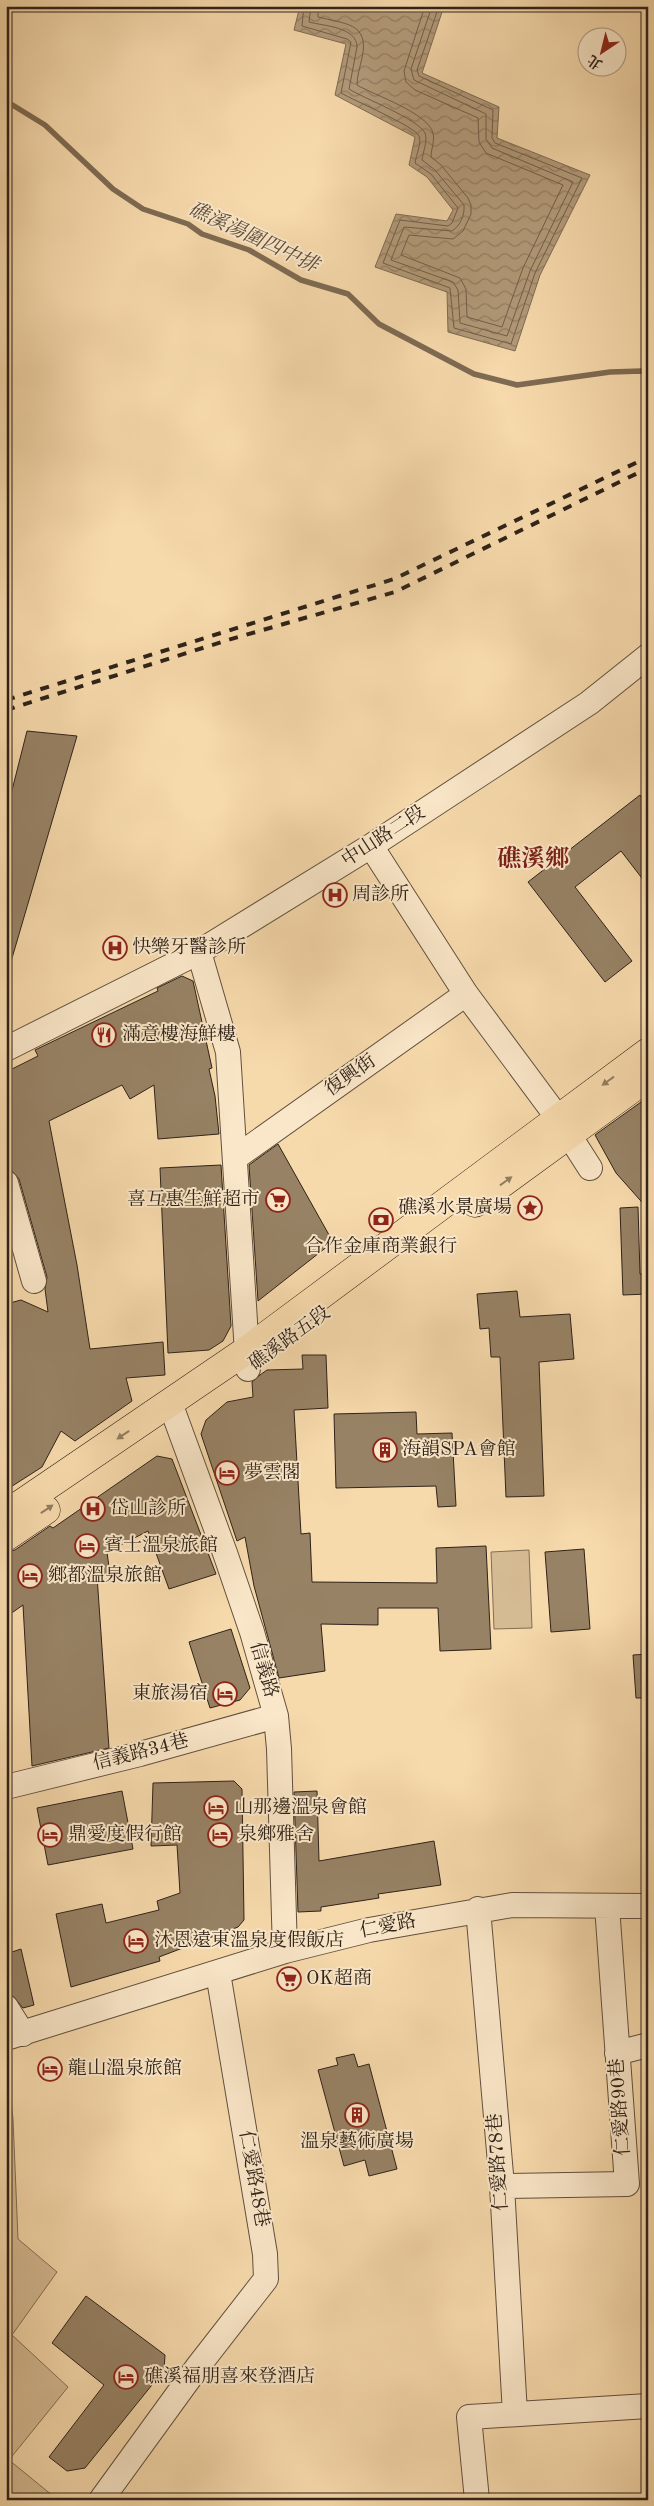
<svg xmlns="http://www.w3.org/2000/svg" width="654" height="2506" font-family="'Old Standard TT','Noto Serif TC',serif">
<defs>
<pattern id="water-waves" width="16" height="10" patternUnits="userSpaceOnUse" patternTransform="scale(1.25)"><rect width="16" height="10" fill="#b39b7a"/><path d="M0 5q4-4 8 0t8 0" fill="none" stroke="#927e63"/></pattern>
</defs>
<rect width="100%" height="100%" fill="#f7daac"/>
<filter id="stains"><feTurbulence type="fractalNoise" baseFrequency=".004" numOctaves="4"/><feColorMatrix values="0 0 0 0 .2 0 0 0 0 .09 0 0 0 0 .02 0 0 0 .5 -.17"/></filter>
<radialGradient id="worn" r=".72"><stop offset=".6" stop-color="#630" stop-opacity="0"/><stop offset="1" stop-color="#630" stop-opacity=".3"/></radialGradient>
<!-- green -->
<path fill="#d5bb93" stroke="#826e56" d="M529,1550L532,1628L494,1629L491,1552Z
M6,2026L14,2039L7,2060L13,2119L18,2239L57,2272L12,2335L68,2387L9,2460L58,2500H6Z"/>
<!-- water -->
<path fill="url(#water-waves)" stroke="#7e6b53" d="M300,6H444L422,73L499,107L497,138L590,175L540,275L515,351L448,332L447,292L375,267L396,214L447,221L453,210L427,177L409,165L415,137L335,95L346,44L294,30Z"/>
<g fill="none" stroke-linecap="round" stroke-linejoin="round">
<!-- shore -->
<path stroke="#715e4a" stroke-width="1" d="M304,6L302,26L347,39L351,42L341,93C353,100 416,127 419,136C422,143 416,155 415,163L431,174L458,208L452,223L448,226L400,220L383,263L450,288L454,328L511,344L535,273L582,178L495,143L492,138L493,110L419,76L417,70L439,6
M311,6L309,22C324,26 357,27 357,47L349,89C363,98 418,119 425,133C428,140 423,152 422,160L435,170L464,205C465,215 460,226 452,231L404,227L391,260L453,282L458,290L460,323L507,336L530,271L573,182L492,148L486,139V114L414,80L411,69L432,6
M318,6V17C344,24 370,22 362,58C360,67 357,76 357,85C374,95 428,113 433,133C435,141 431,149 431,157L441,165L468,198L471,205V214L463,231L453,239L409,235L401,255L460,278L466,289L467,317L502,327L523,268L563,185L486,153L479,142L478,118L415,90L406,82L404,71L425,6"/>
<!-- stream -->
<path stroke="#7e6b53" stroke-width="5.5" d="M6,101L45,125L113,189L143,209L188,224L202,234L249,250L301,280L348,294L379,324L474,374L517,385L610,372L642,371L648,374"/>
</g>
<!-- building -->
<path fill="#978265" stroke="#2f2219" d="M27,731L77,736L10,965H6V814Z
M640,795L648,805V886L621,851L575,887L632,961L605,982L528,882Z
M182,976L193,981L212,1068L209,1069L215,1096L219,1134L158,1139L154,1085L130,1099L122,1085L49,1121L77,1265L90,1349L163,1342L165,1375L126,1378L132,1401L75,1441L61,1431L42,1467L6,1490V1426H9L6,1395V1304L21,1300L48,1312L45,1289L47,1277L19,1179L12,1171L6,1151V1072L38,1056L35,1050L158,991L157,988Z
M648,1097V1209L616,1173L595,1135Z
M278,1144L333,1242L258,1301L249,1165Z
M221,1165L231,1326L223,1341L209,1350L168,1353L160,1168Z
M638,1207L640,1274H648V1294L623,1295L620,1208Z
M517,1291L520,1317L570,1314L574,1359L539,1362L544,1496L506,1497L500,1357H491L489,1328L480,1329L477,1294Z
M302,1355H326L328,1408L294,1410L301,1534L310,1533L312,1582L437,1583L436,1548L486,1546L491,1649L440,1651L438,1608H378V1625L321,1624L325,1671L279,1678L254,1586L245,1537L237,1541L201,1434L206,1420L227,1402L253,1397L252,1382L260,1375L267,1370L303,1369Z
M416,1412L417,1434L452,1433L456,1506L438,1507L436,1486L336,1488L334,1414Z
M157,1456L172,1459L216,1574L169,1589L148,1531L107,1552L110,1575L97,1576L109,1748L32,1766L23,1605L6,1617V1552L15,1550L50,1526L53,1528Z
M584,1549L590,1629L551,1632L545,1552Z
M231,1629L250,1688L240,1700L210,1708L189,1642Z
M648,1654V1698H636L633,1655Z
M234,1781L242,1789L244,1920L238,1927L159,1957L160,1961L71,1987L56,1914L102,1904L106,1923L159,1910L157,1901L180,1893L177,1845L151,1846L153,1783Z
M122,1791L133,1849L48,1865L37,1808Z
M317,1791L319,1861L434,1841L441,1885L378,1894L379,1898L321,1907V1911L298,1912L294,1792Z
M21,1949L34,2005L23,2008L6,1988V1954Z
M354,2054L358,2067L369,2064L397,2169L369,2176L365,2160L344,2166L318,2070L338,2065L336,2058Z
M86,2296L165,2355L164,2370L85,2468L67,2471L49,2457L104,2385L52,2343Z"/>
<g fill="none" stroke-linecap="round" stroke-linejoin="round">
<!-- minor casing -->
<g stroke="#61503e" stroke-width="26">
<path id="minor" d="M371,846L466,994L558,1118L590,1168
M199,952L228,1052L248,1369
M6,1049L199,952L371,846L589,703L648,656
M235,1158L466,994
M6,1183L34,1281
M170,1403L225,1553L252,1632L276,1716L279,1749L285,1951
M6,1787L140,1754L276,1716
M478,1909L502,2186L515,2414
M6,2007L23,2034
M6,2038L285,1951L369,1930L512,1905L648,1906
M617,2053L648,2045
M502,2186L627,2184L607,1906
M101,2500L199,2365L266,2279L265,2254L218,1973
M477,2500L469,2417L648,2406"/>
</g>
<!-- major casing -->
<g stroke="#2f2219" stroke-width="29">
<path id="major" d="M475,1203L648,1077
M6,1514L247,1350L648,1052
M6,1537L46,1510"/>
</g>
<!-- minor -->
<use href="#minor" stroke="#fae7c9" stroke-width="24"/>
<!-- major -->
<use href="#major" stroke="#f7daac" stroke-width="28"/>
<!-- rail -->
<path stroke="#2f2219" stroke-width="4" stroke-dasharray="9 9" stroke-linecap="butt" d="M6,700L394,579L648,457
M6,710L228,640L395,592L648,468"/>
</g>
<!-- one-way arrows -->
<defs><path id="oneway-solid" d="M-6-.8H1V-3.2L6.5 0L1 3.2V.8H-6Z" transform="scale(1.25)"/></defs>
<g fill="#937e62">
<use href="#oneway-solid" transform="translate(608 1081) rotate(144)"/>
<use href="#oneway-solid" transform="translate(506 1181) rotate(-36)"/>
<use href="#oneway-solid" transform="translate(123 1435) rotate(146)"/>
<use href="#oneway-solid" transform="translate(47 1509) rotate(-34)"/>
</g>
<!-- icons -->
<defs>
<g id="hospital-ring" transform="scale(1.25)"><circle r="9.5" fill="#fae7c9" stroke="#8f2418" stroke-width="1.5"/><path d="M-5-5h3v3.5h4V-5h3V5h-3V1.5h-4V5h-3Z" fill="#8f2418"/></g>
<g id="restaurant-ring" transform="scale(1.25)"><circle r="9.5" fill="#fae7c9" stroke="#8f2418" stroke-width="1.5"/><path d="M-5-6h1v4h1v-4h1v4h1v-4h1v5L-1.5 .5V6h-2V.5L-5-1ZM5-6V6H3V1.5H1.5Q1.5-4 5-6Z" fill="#8f2418"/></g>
<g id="supermarket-ring" transform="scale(1.25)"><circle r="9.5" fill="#fae7c9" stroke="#8f2418" stroke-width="1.5"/><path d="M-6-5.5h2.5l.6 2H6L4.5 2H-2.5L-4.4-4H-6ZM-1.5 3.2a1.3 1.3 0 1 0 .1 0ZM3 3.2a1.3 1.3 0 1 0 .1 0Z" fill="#8f2418"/></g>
<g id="sight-ring" transform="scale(1.25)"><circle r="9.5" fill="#fae7c9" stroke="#8f2418" stroke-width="1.5"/><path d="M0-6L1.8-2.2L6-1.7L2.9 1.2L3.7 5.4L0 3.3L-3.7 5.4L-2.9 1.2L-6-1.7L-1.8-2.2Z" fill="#8f2418"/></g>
<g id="bank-ring" transform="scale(1.25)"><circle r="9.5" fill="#fae7c9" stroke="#8f2418" stroke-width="1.5"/><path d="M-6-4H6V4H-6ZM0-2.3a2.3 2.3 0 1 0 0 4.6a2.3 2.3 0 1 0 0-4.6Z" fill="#8f2418"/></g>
<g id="building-ring" transform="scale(1.25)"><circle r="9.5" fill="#fae7c9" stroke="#8f2418" stroke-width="1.5"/><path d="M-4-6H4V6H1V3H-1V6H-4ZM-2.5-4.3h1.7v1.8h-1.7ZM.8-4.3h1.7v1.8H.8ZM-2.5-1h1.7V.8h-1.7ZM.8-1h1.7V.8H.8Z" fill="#8f2418"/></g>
<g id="hotel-ring" transform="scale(1.25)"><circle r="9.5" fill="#fae7c9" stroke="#8f2418" stroke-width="1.5"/><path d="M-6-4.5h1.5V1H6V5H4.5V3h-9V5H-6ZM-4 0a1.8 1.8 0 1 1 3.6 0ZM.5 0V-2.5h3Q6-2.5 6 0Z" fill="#8f2418"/></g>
</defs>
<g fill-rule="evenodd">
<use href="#hospital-ring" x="335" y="895"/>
<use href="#hospital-ring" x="115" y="948"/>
<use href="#restaurant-ring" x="104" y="1035"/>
<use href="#supermarket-ring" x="278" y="1200"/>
<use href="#sight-ring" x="530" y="1208"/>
<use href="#bank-ring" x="381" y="1220"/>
<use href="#building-ring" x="385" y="1450"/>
<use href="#hotel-ring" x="227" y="1473"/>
<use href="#hospital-ring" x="93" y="1509"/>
<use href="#hotel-ring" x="87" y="1546"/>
<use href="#hotel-ring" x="30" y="1576"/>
<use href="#hotel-ring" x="225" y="1694"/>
<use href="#hotel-ring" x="216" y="1808"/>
<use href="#hotel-ring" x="50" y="1835"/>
<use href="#hotel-ring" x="220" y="1835"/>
<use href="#hotel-ring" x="136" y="1941"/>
<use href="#supermarket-ring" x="289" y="1979"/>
<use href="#hotel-ring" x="50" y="2069"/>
<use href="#building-ring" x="357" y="2115"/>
<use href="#hotel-ring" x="126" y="2377"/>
</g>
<g text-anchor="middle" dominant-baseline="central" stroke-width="4" stroke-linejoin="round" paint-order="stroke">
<!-- street labels -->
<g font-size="19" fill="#2f2219" stroke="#fae7c9">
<text transform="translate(384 837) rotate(-33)">中山路二段</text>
<text transform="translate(351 1076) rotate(-35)">復興街</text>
<text transform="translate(290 1339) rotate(-36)">礁溪路五段</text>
<text transform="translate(263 1670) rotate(74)">信義路</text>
<text transform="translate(141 1753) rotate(-14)">信義路34巷</text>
<text transform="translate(388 1927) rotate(-11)">仁愛路</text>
<text transform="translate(621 2107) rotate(-94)">仁愛路90巷</text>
<text transform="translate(499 2162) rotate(-94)">仁愛路78巷</text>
<text transform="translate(253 2179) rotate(80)">仁愛路48巷</text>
</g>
<!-- poi labels -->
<g font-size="19" fill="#2f2219" stroke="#fae7c9" text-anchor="start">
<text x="352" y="895">周診所</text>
<text x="132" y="948">快樂牙醫診所</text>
<text x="122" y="1035">滿意樓海鮮樓</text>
<text x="260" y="1200" text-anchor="end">喜互惠生鮮超市</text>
<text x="512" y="1208" text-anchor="end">礁溪水景廣場</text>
<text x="381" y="1247" text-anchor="middle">合作金庫商業銀行</text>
<text x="402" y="1450">海韻SPA會館</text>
<text x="244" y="1473">夢雲閣</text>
<text x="110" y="1509">岱山診所</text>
<text x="104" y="1546">賓士溫泉旅館</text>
<text x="48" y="1576">鄉都溫泉旅館</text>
<text x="208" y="1694" text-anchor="end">東旅湯宿</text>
<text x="234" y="1808">山那邊溫泉會館</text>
<text x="68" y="1835">鼎愛度假行館</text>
<text x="238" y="1835">泉鄉雅舍</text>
<text x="154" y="1941">沐恩遠東溫泉度假飯店</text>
<text x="306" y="1979">OK超商</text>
<text x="68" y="2069">龍山溫泉旅館</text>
<text x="357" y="2142" text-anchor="middle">溫泉藝術廣場</text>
<text x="144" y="2377">礁溪福朋喜來登酒店</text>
</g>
<!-- water labels -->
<g font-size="20" font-style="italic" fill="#5d4c3b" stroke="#fae7c9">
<text transform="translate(253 238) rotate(25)">礁溪湯圍四中排</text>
</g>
<!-- district labels -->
<g font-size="24" font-weight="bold" fill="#7a1f14" stroke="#fae7c9">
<text x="533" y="860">礁溪鄉</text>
</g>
</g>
<!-- margin -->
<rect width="654" height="2506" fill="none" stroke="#f7daac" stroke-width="25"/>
<rect x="8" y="8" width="639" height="2491" fill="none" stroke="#2f2219" stroke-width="2.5"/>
<rect x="12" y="12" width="629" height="2481" fill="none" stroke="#2f2219"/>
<!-- north arrow -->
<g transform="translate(602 52) rotate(215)"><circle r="24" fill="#fae7c9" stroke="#a99883"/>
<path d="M0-4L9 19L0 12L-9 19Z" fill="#8f2418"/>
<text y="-8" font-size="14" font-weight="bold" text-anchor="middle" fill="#2f2219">北</text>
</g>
<rect width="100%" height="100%" filter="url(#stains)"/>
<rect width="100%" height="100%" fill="url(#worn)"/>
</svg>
